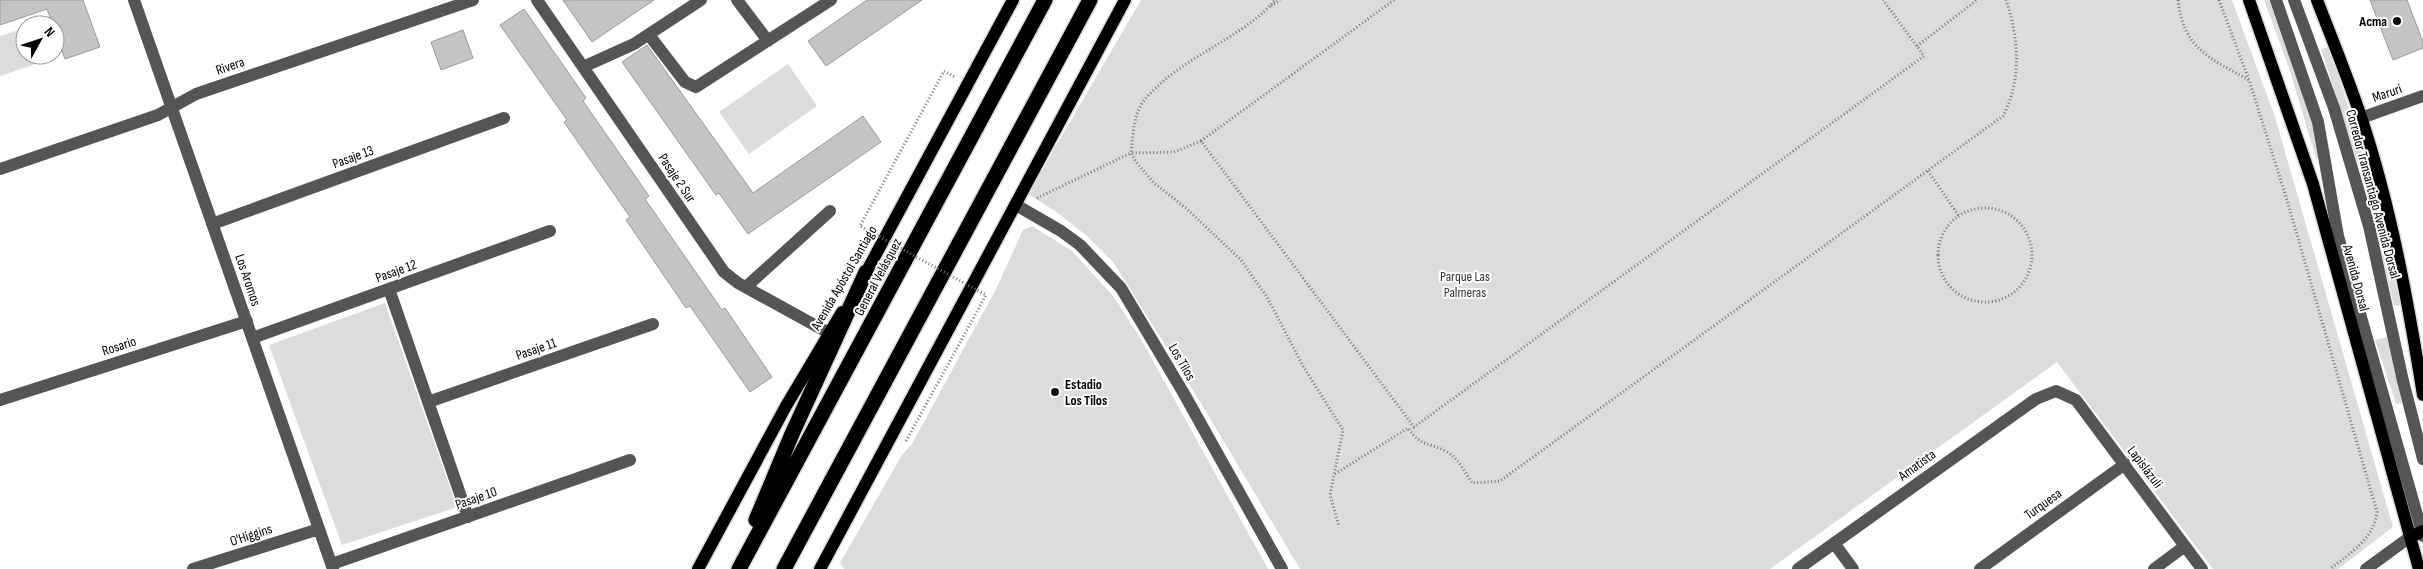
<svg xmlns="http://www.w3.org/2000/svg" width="2423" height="569" font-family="'Sofia Sans Condensed',sans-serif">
<rect width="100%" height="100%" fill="#fff"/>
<!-- green -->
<path fill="#dcdcdc" d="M1141,0H2232L2275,117L2393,527L2338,569H2213L2057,362L1770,569H1300L1178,365L1113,262L1087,236L1055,211L1028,194Z
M2264,0H2272L2300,75L2320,149L2317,161L2288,65Z
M25,28V55H46L48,60L0,76V36Z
M2328,47C2359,131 2380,217 2401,305L2394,306L2366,190L2321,49Z
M788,64L817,106L749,154L719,112Z
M1032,226L1072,251L1114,297L1141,339L1268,569H844L840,563L902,455L912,444L996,289L1023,230Z
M385,303L457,507L342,545L269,345Z
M2387,337L2402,403L2396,404L2375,340Z"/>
<!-- building -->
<path fill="#c4c4c4" stroke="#999" d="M0,0H83L100,47L65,59L55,32V25H53L47,9L0,25Z
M563,0H654L592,42Z
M867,0H922L826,66L808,41Z
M2370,0H2407L2423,42V48L2393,60Z
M524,9L586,98L583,101L649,196L645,199L722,310L725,308L772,377L750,392L690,306L686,308L626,220L630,217L564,122L567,120L500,25Z
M463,30L473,58L441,70L431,42Z
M647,45L753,193L863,116L881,142L748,234L719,193L716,195L622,62Z"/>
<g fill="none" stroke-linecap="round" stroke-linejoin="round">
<!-- major casing -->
<g stroke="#dbdbdb" stroke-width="15">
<path id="major" d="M2249,0L2313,184L2419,569
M2317,0C2332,39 2348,78 2361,117C2391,207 2408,302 2423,395
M862,280L1013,0
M2410,537L2423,531
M698,569L786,406L842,312
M820,569L1125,0"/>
</g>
<!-- highway casing -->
<g stroke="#dbdbdb" stroke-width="18">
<path id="highway" d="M756,520L792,434L866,272
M739,569L1045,0
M784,569L1090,0"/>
</g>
<!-- path -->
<path stroke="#777" stroke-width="3" stroke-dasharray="1 2.5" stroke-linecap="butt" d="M1394,0L1201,141L1414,427L1924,56L1883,0
M2178,0C2183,49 2211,59 2249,80
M2219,0L2249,80L2287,200L2377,512C2374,539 2350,553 2330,569
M1271,6L1280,0
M1917,46L1977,0
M944,71L955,77
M1201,141L1174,152L1131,153C1133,137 1133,121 1140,107C1144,98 1153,91 1160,84C1194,53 1248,33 1275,0
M1928,171L1959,216
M1037,198L1131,153L1136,162L1154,183L1186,208L1241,260L1267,297L1303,366L1343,430L1330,495L1339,526
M1938 255a47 47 0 1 1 94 0a47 47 0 1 1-94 0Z
M1335,474L1408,428C1422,448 1430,442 1447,452C1459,459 1465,472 1472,483L1500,481L2003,116C2022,80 2019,38 2006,0"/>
<!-- minor -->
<path stroke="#555" stroke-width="12" d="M134,0L333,569
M537,0L724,272L738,283L829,333
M737,0L768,41
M2276,0L2318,122L2338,236L2423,536
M2294,0L2334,108L2369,226L2403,381L2423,459
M649,35L685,82L696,87L831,0
M583,67L634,44L701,0
M2361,118L2423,96
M0,169L158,115L196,94L473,0
M1016,205L1061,231L1080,245L1121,288L1183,392L1282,569
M212,224L504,118
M746,287L830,211
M389,289L468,517
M252,338L550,231
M0,400L247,321
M428,402L653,324
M1834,543L1853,569
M332,564L630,460
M193,569L319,529
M1798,569L2036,399L2056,391L2076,400L2202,569
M1980,569L2125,464
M2154,569L2185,546
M2366,569L2410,537"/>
<!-- major -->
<use href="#major" stroke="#000" stroke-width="12"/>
<!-- highway -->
<use href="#highway" stroke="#000" stroke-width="15"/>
<!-- path-bridge -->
<path stroke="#777" stroke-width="3" stroke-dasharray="1 2.5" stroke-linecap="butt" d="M906,441L986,295L860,226L944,71"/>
</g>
<!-- markers -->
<g fill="#000" stroke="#fff" stroke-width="2">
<circle cx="2397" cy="21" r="5"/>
<circle cx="1055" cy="392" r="5"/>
</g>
<g text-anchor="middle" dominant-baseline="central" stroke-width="4" stroke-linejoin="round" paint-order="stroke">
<!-- poi labels -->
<g font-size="14" font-weight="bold" fill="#000" stroke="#fff" text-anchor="end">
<text x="2387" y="21">Acma</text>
<text x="1065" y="384" text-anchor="start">Estadio<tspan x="1065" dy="16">Los Tilos</tspan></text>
</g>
<!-- street labels -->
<g font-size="14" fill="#000" stroke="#fff">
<text transform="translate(230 66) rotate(-19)">Rivera</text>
<text transform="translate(2387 93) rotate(-19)">Maruri</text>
<text transform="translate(353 157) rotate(-20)">Pasaje 13</text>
<text transform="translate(677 178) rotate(56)">Pasaje 2 Sur</text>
<text transform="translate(2373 194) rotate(75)">Corredor Transantiago Avenida Dorsal</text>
<text transform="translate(396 271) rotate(-20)">Pasaje 12</text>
<text transform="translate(878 277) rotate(-62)">General Velásquez</text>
<text transform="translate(844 278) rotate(-60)">Avenida Apóstol Santiago</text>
<text transform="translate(2356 278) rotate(75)">Avenida Dorsal</text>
<text transform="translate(248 280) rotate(71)">Los Aromos</text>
<text transform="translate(119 346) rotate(-18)">Rosario</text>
<text transform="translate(536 349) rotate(-19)">Pasaje 11</text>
<text transform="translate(1182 362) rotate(60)">Los Tilos</text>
<text transform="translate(1917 465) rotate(-36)">Amatista</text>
<text transform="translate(2145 467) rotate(53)">Lapislázuli</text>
<text transform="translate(476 498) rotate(-19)">Pasaje 10</text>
<text transform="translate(2043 504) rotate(-36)">Turquesa</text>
<text transform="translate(251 535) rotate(-18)">O'Higgins</text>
</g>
<!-- park labels -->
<g font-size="14" fill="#333" stroke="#fff">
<text x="1465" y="276">Parque Las<tspan x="1465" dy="16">Palmeras</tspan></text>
</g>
</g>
<!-- north arrow -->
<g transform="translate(40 40) rotate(50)"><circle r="24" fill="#ffffff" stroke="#999999"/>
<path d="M0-4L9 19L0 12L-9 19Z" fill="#000000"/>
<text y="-8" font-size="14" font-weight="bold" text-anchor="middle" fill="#000000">N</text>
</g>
</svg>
